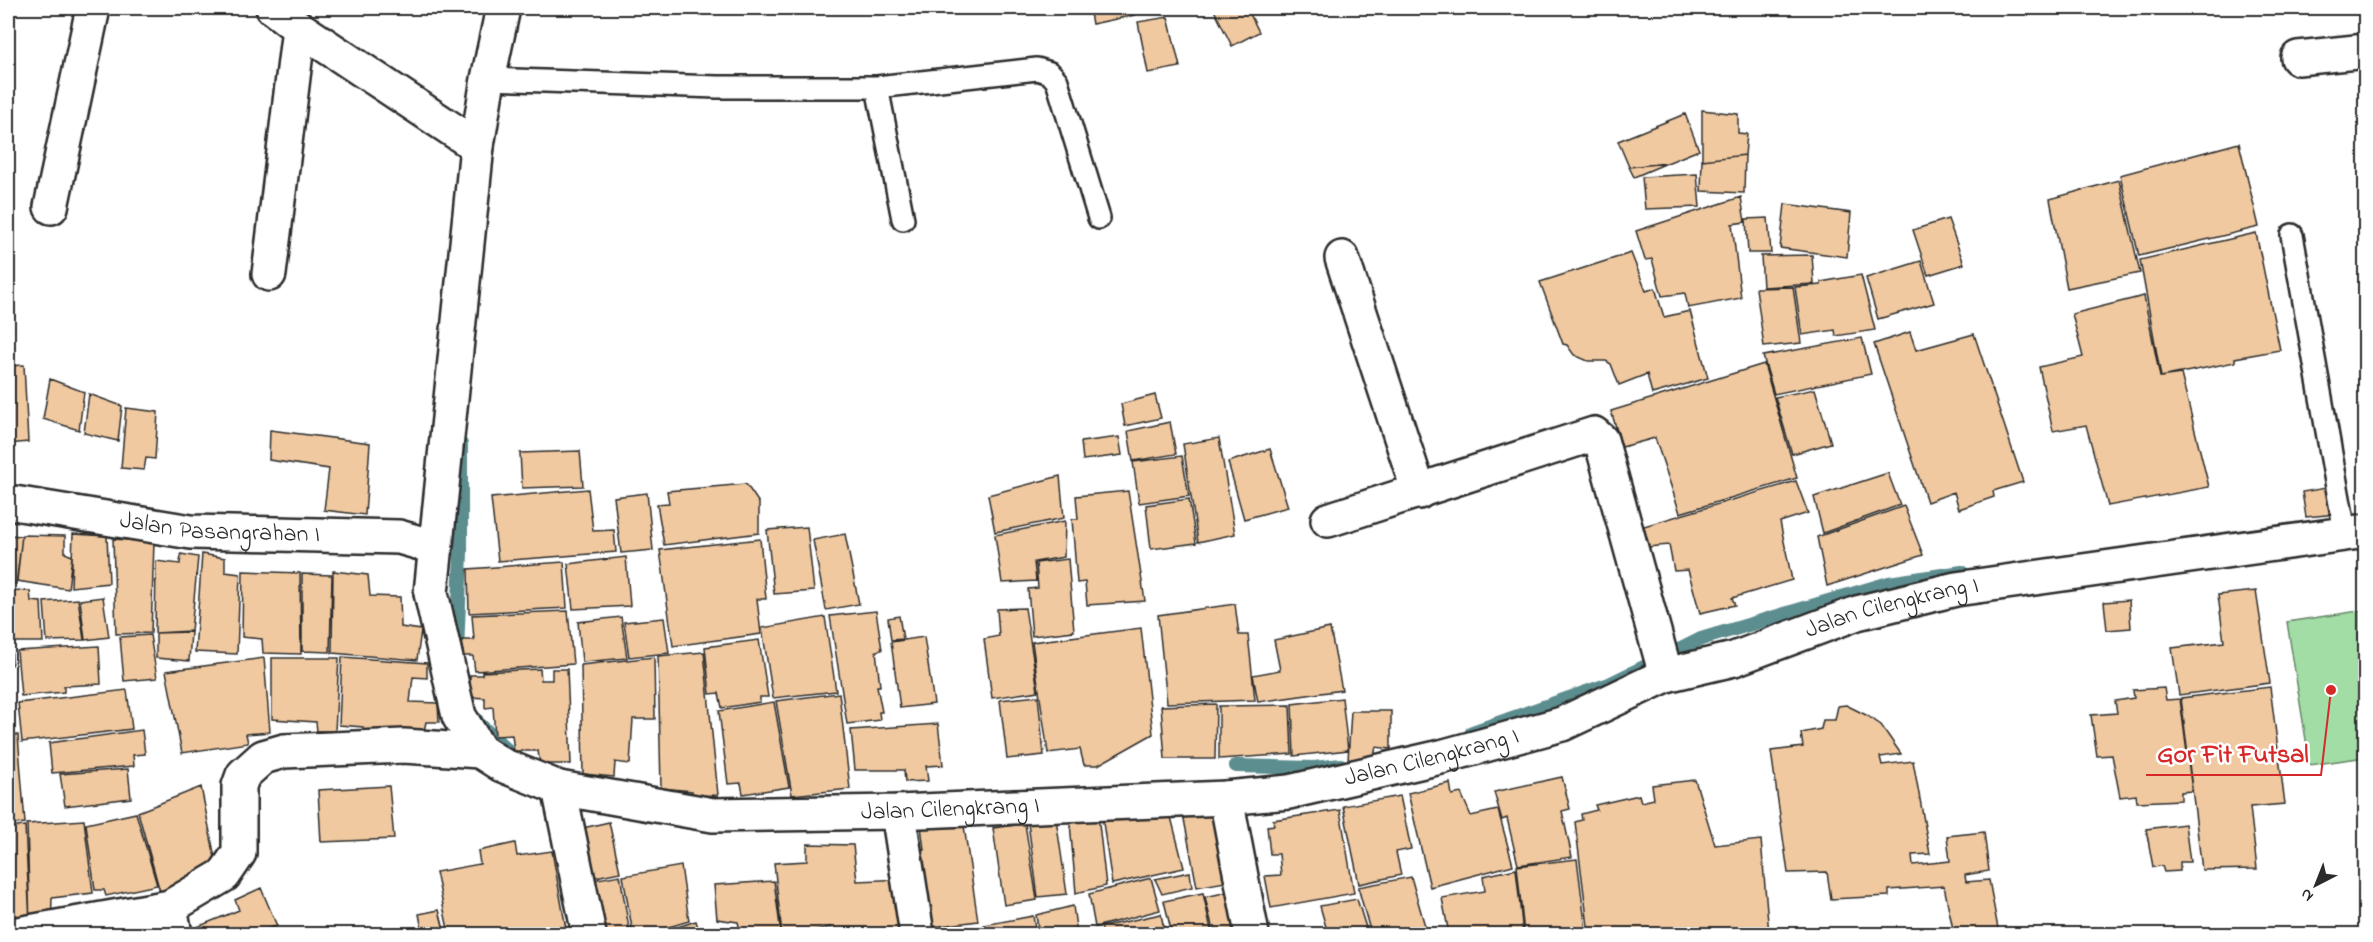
<svg xmlns="http://www.w3.org/2000/svg" width="2373" height="942" font-family="'Indie Flower',sans-serif">
<rect width="100%" height="100%" fill="#fff"/>
<filter id="ink" filterUnits="userSpaceOnUse"><feTurbulence type="fractalNoise" baseFrequency=".0167" numOctaves="2"/><feDisplacementMap in="SourceGraphic" scale="12" xChannelSelector="R" yChannelSelector="G"/><feConvolveMatrix kernelMatrix="1 2 1 2 8 2 1 2 1" color-interpolation-filters="sRGB"/></filter>
<g filter="url(#ink)">
<!-- green -->
<path fill="#a1dda4" stroke="#668468" stroke-width="1.5" d="M2365,610V757L2310,765L2287,622Z"/>
<g fill="none" stroke-linecap="round" stroke-linejoin="round">
<!-- stream -->
<path stroke="#5c8d8f" stroke-width="14" d="M457,652L461,553V444
M1671,654L1701,639L1889,583L1962,572
M476,719L478,723L516,758
M1472,732L1609,684L1652,663
M1236,766L1314,768L1341,765"/>
</g>
<!-- building -->
<path fill="#f0c9a0" stroke="#2b2b2b" stroke-width="1.5" d="M1089,8H1134L1135,15L1092,24Z
M1149,8H1173L1151,13Z
M1213,8H1247L1259,32L1232,46Z
M1168,17L1180,67L1148,73L1138,22Z
M1702,110L1738,114V133L1747,134L1745,155L1702,160Z
M1685,114L1699,150L1667,163L1629,167L1618,141Z
M2239,143L2259,227L2139,256L2120,175Z
M1745,155L1744,193L1701,191L1702,160Z
M1667,163L1634,177L1629,167Z
M1697,174L1700,207L1645,209L1642,177Z
M2119,180L2140,273L2067,288L2050,199Z
M1741,197L1745,222L1732,224L1741,298L1688,308L1685,293L1662,296L1652,259L1645,260L1636,231Z
M1785,204L1851,213L1847,257L1780,248Z
M1768,218L1771,253H1748L1746,219Z
M1948,219L1964,264L1928,275L1913,230Z
M2256,233L2280,350L2235,358V362L2161,377L2140,260Z
M1631,253L1646,291L1655,288L1664,317L1690,311L1708,378L1652,394L1647,374L1619,385L1611,364L1606,361H1588L1574,355L1567,345L1563,344L1540,282Z
M1812,255L1814,284L1763,287L1761,256Z
M1921,261L1934,303L1878,319L1866,278Z
M1861,275L1875,330L1836,336L1835,330L1802,335L1795,287L1821,285V282Z
M1793,287L1801,343L1764,347L1756,288Z
M2144,296L2160,377L2181,374L2209,487L2108,506L2086,425L2053,431L2039,367L2083,357L2072,314Z
M1910,332L1916,350L1974,334L2023,482L1993,491L1994,497L1959,509L1954,492L1927,502L1874,344Z
M1862,338L1871,374L1774,394L1763,356Z
M1764,364L1797,478L1680,513L1655,438L1622,447L1611,411Z
M24,365L28,442L8,444V366Z
M50,379L84,392L79,430L43,419Z
M1815,389L1831,443L1792,454L1775,397Z
M89,394L122,406L118,441L84,433Z
M1155,395L1161,418L1125,426L1121,404Z
M126,408L158,412L155,459L146,458L144,470L121,468Z
M1170,422L1176,454L1133,461L1128,431Z
M270,430L370,443L365,515L324,510L329,469L269,460Z
M1119,437L1122,455L1083,460L1081,442Z
M1219,438L1235,534L1198,542L1183,444Z
M1270,449L1288,507L1244,519L1228,462Z
M580,451L583,486L522,488L520,453Z
M1182,456L1189,496L1139,503L1133,462Z
M1888,473L1900,505L1823,533L1814,497Z
M1060,476L1064,518L995,532L988,495Z
M1796,481L1808,513L1780,522L1792,580L1732,598L1735,605L1700,613L1688,570L1674,571L1669,545L1648,547L1644,526Z
M746,484L759,503V533L664,545L657,504L669,503L667,491Z
M2332,487L2337,514L2306,517L2302,492Z
M588,489L593,531L614,530L616,552L498,561L491,498Z
M1128,491L1145,601L1087,605L1085,582L1077,583L1072,519H1078L1076,496Z
M647,493L653,550L621,553L614,497Z
M1189,499L1196,543L1151,549L1146,505Z
M1904,506L1923,555L1827,586L1817,537Z
M1065,521L1064,557L1034,562L1036,581L1002,583L995,535Z
M807,527L814,591L774,594L767,530Z
M73,534L107,536L109,583L71,587Z
M845,534L859,604L826,610L813,540Z
M8,535L22,536L16,584L8,583Z
M22,535L65,536V553L72,556L68,589L17,581Z
M113,539L154,542L151,633L116,634Z
M760,539L766,599H757L761,634L673,646L660,550Z
M181,554L198,557L191,631L155,633L156,561L180,564Z
M202,554L225,558V572L240,574L237,654L195,652Z
M626,557L630,606L573,609L568,564Z
M1068,559L1074,631L1032,636L1028,589L1038,588L1036,563Z
M564,562L567,608L469,613L468,569Z
M243,571L300,573L301,654L263,653L262,639L242,637Z
M333,571L368,575L370,596L400,597L401,627L421,630L417,660L332,653Z
M302,574L332,575L330,652L302,651Z
M12,590L30,591L31,601L41,602L43,642H12Z
M2256,591L2270,683L2179,695L2172,648L2224,642L2218,595Z
M103,597L109,637L85,640L80,600Z
M78,599L84,640L47,641L44,602Z
M2129,600L2131,628L2107,630L2104,602Z
M8,603H10L12,665H8Z
M1235,604L1239,635H1248L1255,700L1167,703L1158,615Z
M1025,608L1038,691L992,698L984,639L999,636L997,609Z
M568,611L573,664L475,671L473,656H463L462,640H474L472,615Z
M876,611L882,650L876,651L880,686H877L882,712H879L880,720L847,724L830,616Z
M899,616L903,639L891,640L888,618Z
M621,617L627,658L582,662L578,622Z
M825,617L836,691L773,698L762,628Z
M664,618L669,653L629,657L624,622Z
M1141,628L1153,734L1098,765H1084L1080,749L1048,753L1032,642Z
M1330,628L1342,690L1258,702L1253,675L1280,670L1274,640Z
M191,632L189,661L156,658V633Z
M150,635L157,678L124,681L120,637Z
M924,637L934,704L900,708L891,642Z
M759,640L768,697H760V702L722,708L719,693L710,694L705,647Z
M99,646L101,684L64,686V692L21,696L17,651Z
M704,652L718,795L693,796L692,791L661,788L658,656Z
M342,657L427,663V678L413,677L410,702L438,703L439,722H426L424,731L363,737V727L339,725Z
M654,657L655,719H633L630,764L615,762L614,777L583,774L581,665Z
M264,658L270,732L246,734L248,743L182,753L166,671Z
M272,658H339L335,731H317L316,722L272,719Z
M540,669L541,680H552V669H567L571,764H540L538,751H514L512,735L495,736L493,707L485,708V698L470,697V675H482V672Z
M2270,687L2285,804L2250,807L2257,869L2202,870L2181,698Z
M2164,688L2166,700L2180,699L2192,791L2181,792V800L2137,802L2136,795L2120,797L2112,755L2097,756L2091,715L2117,713L2115,701L2134,698L2133,690Z
M127,690L132,729L22,742L18,703Z
M839,693L850,789L792,795L776,701Z
M1038,696L1044,755L1007,759L1000,700Z
M1342,698L1348,750L1294,756L1292,704Z
M774,702L789,787L743,794L741,783L728,784L719,711Z
M1216,704L1215,759H1165L1161,706Z
M1290,705L1292,754L1219,759V706Z
M1846,705L1866,715L1881,725L1901,754L1880,757L1882,765L1913,761L1930,854L1912,855L1913,865L1950,861L1947,836L1984,832L1989,871L1965,875L1966,882L1989,880L1999,934H1954L1944,886L1889,890V896L1831,899L1827,872L1788,873L1771,751L1803,747L1801,733L1821,729L1823,720H1835L1838,706Z
M1351,711H1391V749L1376,747L1374,756L1348,760Z
M938,724L943,765L926,766L928,781L905,782L904,770H855L851,730Z
M142,730L145,754L133,755L134,766L52,773L49,743Z
M8,735H18L25,823L8,825Z
M128,769L131,798L65,806L60,774Z
M1562,777L1570,809L1562,811L1572,857L1518,865L1507,818L1502,820L1494,792Z
M1695,780L1715,845L1761,840L1769,934H1589L1575,822L1582,820L1581,814L1597,810L1595,805L1639,795L1641,802L1654,799L1652,785Z
M1450,783L1452,795L1461,793L1471,816L1498,810L1513,865L1430,887L1408,793Z
M389,786L394,839L321,842L318,790Z
M201,787L218,873L162,899L138,812Z
M1400,796L1411,849L1396,852L1401,875L1359,884L1343,806Z
M1097,806L1106,886L1076,893L1069,811Z
M1125,808L1129,820L1170,813L1184,868L1112,884L1101,809Z
M1221,808L1237,880L1197,887L1183,814Z
M1340,810L1354,893L1271,908L1265,876L1281,875L1279,854H1270L1267,826L1274,825L1273,820Z
M136,813L157,885L106,896L104,890H95L86,824Z
M1056,819L1067,894L1038,897L1028,823Z
M84,820L93,893L52,898L51,927L30,926L27,824Z
M952,821L953,827L964,826L978,921L917,929L906,853L924,850L921,826Z
M609,822L620,872L581,880L574,830Z
M1025,824L1037,900L1004,905L993,828Z
M2185,824L2190,862H2180V871L2164,872L2162,866L2153,867L2146,829Z
M25,826L30,922L8,923V828Z
M515,843L517,856L552,851L567,934H449L436,872L480,864L478,851Z
M807,844L853,845L857,881L906,879L910,932L832,934L831,927L798,934H782L774,863L807,861Z
M1577,859L1586,931L1551,934H1524L1517,866Z
M681,866L689,921L645,934H633L623,876Z
M1516,869L1523,934H1449L1442,898L1485,891L1483,876Z
M1190,872L1192,887L1162,894L1155,879Z
M620,875L630,934H590L581,882Z
M1411,877L1425,926L1395,934H1371L1358,887Z
M1151,878L1160,910L1095,927L1089,894Z
M774,881L781,934H741L738,922L717,919L714,885Z
M261,888L277,926L263,930L265,934H195L192,929L239,910L235,900Z
M1242,889L1251,934H1214L1205,897Z
M1203,893L1212,934H1172L1164,901Z
M1357,899L1368,934H1328L1320,906Z
M1073,906L1077,934H1039L1036,915Z
M439,910L445,934H423L419,914Z
M1161,914L1165,934H1103L1101,927Z
M1033,916L1036,934H986L984,925Z
M696,921L700,934H657Z
M1425,928L1426,934H1402Z"/>
<g fill="none" stroke-linecap="round" stroke-linejoin="round">
<!-- lane casing -->
<g stroke="#2b2b2b" stroke-width="26">
<path id="lane" d="M488,79L717,87H877L1037,69L1050,73L1057,81L1099,218
M877,87L903,219
M2292,235L2345,532"/>
</g>
<!-- street casing -->
<g stroke="#2b2b2b" stroke-width="38">
<g id="street">
<path d="M273,8L299,28L477,146"/>
<path id="s1" d="M503,8L488,79L477,146L431,593L459,716L480,751L502,765L559,788L713,815L898,812L1226,798L1289,792L1441,757L1562,724L1666,675L1734,659L1857,613L1956,589L2366,531"/>
<path d="M2298,58L2366,51"/>
<path d="M51,207L93,8"/>
<path d="M1342,258L1419,492"/>
<path d="M269,274L299,28"/>
<path id="s2" d="M8,502L191,532L399,537L434,547"/>
<path d="M1328,520L1594,434L1601,440L1666,675"/>
<path d="M559,788L589,934"/>
<path d="M1226,798L1252,934"/>
<path d="M898,812L917,934"/>
<path d="M170,907L175,934"/>
<path d="M18,934L170,907L224,875L239,853V786L243,775L263,757L284,751L404,746L480,751"/>
</g>
</g>
<!-- lane -->
<use href="#lane" stroke="#fff" stroke-width="21"/>
<!-- street -->
<use href="#street" stroke="#fff" stroke-width="33"/>
</g>
</g>
<g text-anchor="middle" dominant-baseline="central" stroke-width="5" stroke-linejoin="round" paint-order="stroke">
<!-- street labels -->
<g font-size="24" fill="#2b2b2b" stroke="#fff">
<text stroke="none"><textPath href="#s2" startOffset="214">Jalan Pasangrahan I</textPath></text>
<text stroke="none"><textPath href="#s1" startOffset="2210">Jalan Cilengkrang I</textPath></text>
<text stroke="none"><textPath href="#s1" startOffset="1724">Jalan Cilengkrang I</textPath></text>
<text stroke="none"><textPath href="#s1" startOffset="1238">Jalan Cilengkrang I</textPath></text>
</g>
</g>
<!-- callouts -->
<path fill="none" stroke="#d62828" stroke-width="2" d="M2331 690L2321 775H2146"/>
<circle fill="#d62828" stroke="#fff" stroke-width="2" cx="2331" cy="690" r="6"/>
<g font-size="26" text-anchor="middle" font-weight="bold" fill="#d62828" stroke="#fff" stroke-width="5" stroke-linejoin="round" paint-order="stroke">
<text x="2233" y="762">Gor Fit Futsal</text>
</g>
<!-- margin -->
<rect width="2373" height="942" fill="none" stroke="#fff" stroke-width="30"/>
<rect x="15" y="15" width="2343" height="912" fill="none" stroke="#2b2b2b" stroke-width="2" filter="url(#ink)"/>
<!-- north arrow -->
<g transform="translate(2316 885) rotate(222)" stroke="#ffffff" stroke-width="4.5" paint-order="stroke">
<path d="M0-4.5L10 22L0 15L-10 22Z" fill="#2b2b2b"/>
<text y="-9" font-size="16" font-weight="bold" text-anchor="middle" fill="#2b2b2b">N</text>
</g>
</svg>
